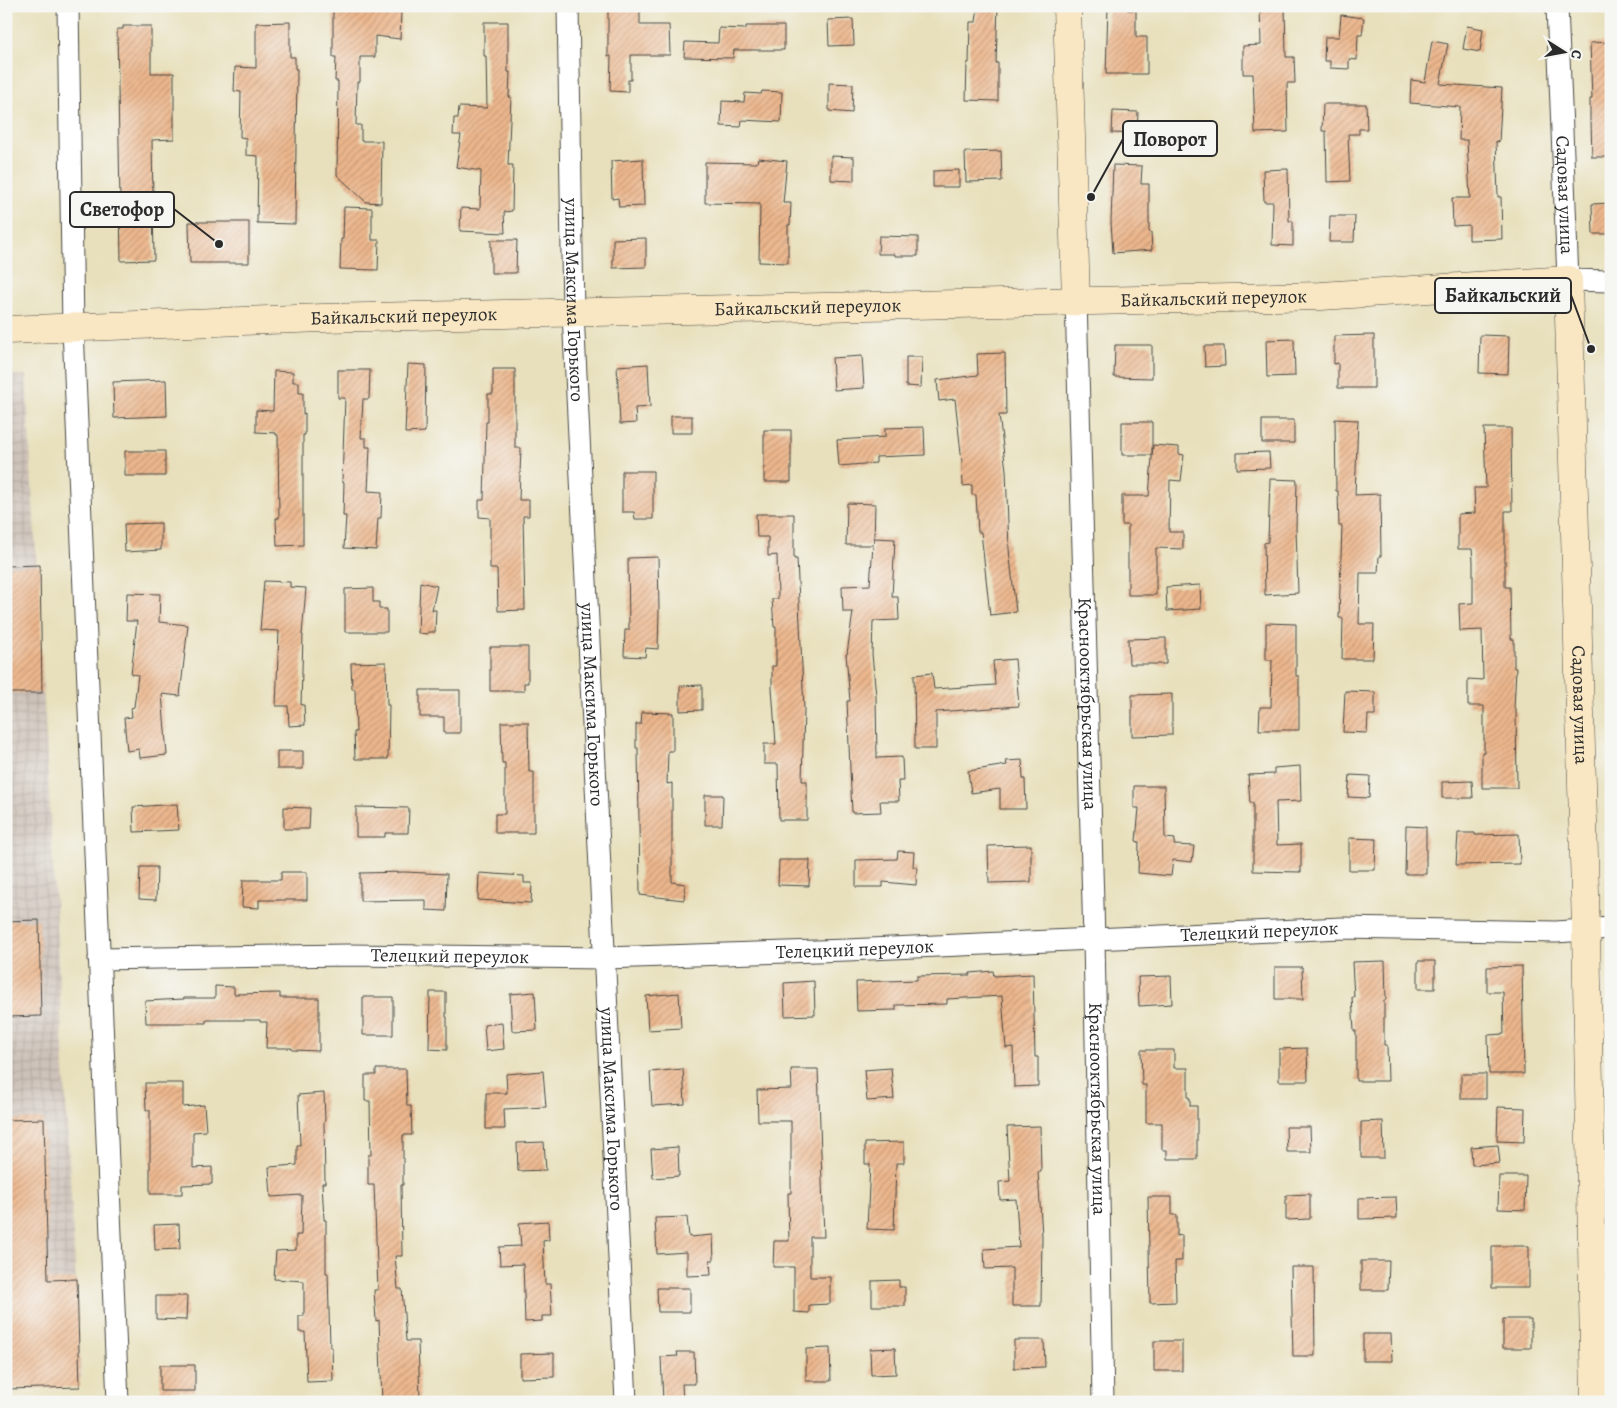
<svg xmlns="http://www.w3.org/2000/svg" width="1617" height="1408" font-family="Alegreya,serif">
<defs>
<pattern id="industrial-grid" width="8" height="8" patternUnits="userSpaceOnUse" patternTransform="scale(1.25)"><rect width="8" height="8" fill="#cdc2b9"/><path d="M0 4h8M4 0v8" fill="none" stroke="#b0a79f"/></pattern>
<pattern id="building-hatch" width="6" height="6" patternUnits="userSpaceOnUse" patternTransform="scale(1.25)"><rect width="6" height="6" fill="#edb78d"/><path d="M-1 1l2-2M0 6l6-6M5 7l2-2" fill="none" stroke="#c09573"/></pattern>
</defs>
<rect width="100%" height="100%" fill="#f6f6f2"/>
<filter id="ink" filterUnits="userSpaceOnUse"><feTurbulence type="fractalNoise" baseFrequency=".02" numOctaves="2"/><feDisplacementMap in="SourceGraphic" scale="10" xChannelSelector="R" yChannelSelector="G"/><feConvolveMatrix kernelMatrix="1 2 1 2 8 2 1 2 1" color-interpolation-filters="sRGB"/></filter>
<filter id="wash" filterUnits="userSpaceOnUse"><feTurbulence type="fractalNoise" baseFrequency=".0096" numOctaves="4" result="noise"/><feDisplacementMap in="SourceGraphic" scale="20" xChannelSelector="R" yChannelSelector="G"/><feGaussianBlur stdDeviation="1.12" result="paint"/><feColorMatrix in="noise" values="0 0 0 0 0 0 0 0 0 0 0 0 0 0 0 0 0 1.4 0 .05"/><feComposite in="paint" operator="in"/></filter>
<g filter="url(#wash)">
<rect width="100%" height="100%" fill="#e8e0bc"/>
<!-- industrial -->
<path fill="url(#industrial-grid)" d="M6,375H26L81,1379L6,1383Z"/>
<g id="blocks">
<!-- building -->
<path fill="url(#building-hatch)" d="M367,6H388V11H401L400,39L375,36V57H360V82H357L356,125H361V141H382L381,203L366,202L337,175L338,81H335L336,57H333V9H367Z
M608,6H640V25H669L670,55H631V80H628V92L610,91L611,56H608Z
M978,6H998L996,63H998V101L966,100L967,63H969L970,22H976Z
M1108,6H1128V10H1136V37H1147V74H1106Z
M1260,6H1285L1286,57H1294L1295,83H1287L1288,132L1255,133L1253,74H1243V46L1261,45Z
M1341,15L1364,18L1362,35H1358L1357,60L1349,59V69L1330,68V61H1324L1325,37H1339Z
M853,19L854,45L829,46L828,20Z
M290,22V57H295V69H297L295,224L257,223L258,156L246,155V138L240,137L241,92L234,91L235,67L256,68V23Z
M484,22H508V72H510L509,97H511L508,165H513L512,211L504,212L505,233L460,231L461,208L480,209L481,171L456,167L461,135H453L454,118H458L459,107L487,108L486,56H484Z
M123,26H151V73H174V139L152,140L154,260L121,261L117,29H123Z
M746,26H784V50H734L733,58L684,57L685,42L718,43L719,28L746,29Z
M1467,26L1483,29L1480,52L1463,49Z
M1432,41L1448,44L1440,84L1502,88L1499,142L1496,141L1498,197H1501L1502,239L1469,240V225L1453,226L1452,198H1470L1467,140H1459L1460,107L1410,103L1411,80L1425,82Z
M1611,42V157H1592L1591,122H1590V99H1592L1590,43Z
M829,83L853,84L852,113L829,111Z
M762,91L782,92L781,122L742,120L741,127L721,126L722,101L744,102L745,93L761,94Z
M1323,104H1366L1367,129H1359V134H1348L1350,181L1327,182L1326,131H1322Z
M1113,111L1138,112L1137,134L1112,133Z
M1001,151L1002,181L966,182L965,152Z
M831,156L854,157V181L831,180Z
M758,158L787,161L783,203H791L790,225H788V263L759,262L760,204L705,203V162L757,163Z
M643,159L644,206L619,207L618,198L612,199L611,161Z
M1113,165L1142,166L1141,184H1149V232H1151L1152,250L1113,253L1111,222Z
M1288,169L1289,221H1293V246L1272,245L1273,202H1264L1263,170Z
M959,170V187H933V171Z
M1611,203V234H1593L1592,204Z
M344,207L372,208V240H379L378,270L340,269L341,239H343Z
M1330,216H1355L1354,242H1329Z
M189,222H249V263H190Z
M879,236L918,237V256H895V254H878Z
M646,238V267L613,268V239Z
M491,240H517L516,273H491Z
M1374,335V388H1338V363L1334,364V336Z
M1480,335L1509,336L1508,374L1479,373Z
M1294,339L1295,376L1267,377L1266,340Z
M1115,345H1152V378L1114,377Z
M1204,346H1224L1225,366L1205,367Z
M1005,353L1006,415H999L1006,470L1009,549L1016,612L990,615L981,532H978L976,495H972V485L963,486L962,462L955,399L939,401L937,380L978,375L977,354Z
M862,356L864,388L834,390L832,358Z
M906,357H922L921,387L906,386Z
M408,364L426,365L425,432L405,433Z
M648,364L650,407L635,408L636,423L620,424L617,366Z
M493,369H515V448H521L519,500H529V516H523L525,610L498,611L497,569H490V518L479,517V500H484L486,422H488V394H493Z
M338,370H370L369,399H363L361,438H366V447H370L368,491L382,492L381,518H378L376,550L344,548L346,516H343L344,482H342L345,398H338Z
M274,371L293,372V382H299V393H303V414L305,413V435H303V545L277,546L276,518H279L278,435H276V433L256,432V410L273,411Z
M166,380L167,416L114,418L113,382Z
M671,416H692V433H671Z
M1335,419L1358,420L1355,495L1380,494L1381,556H1379L1378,573H1360L1359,624H1374L1373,659H1342L1343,618H1339L1342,526H1339L1338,491H1336Z
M1262,420H1294V443H1262Z
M1122,422H1152V455H1122Z
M924,427L925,455L876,457V463L839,466L837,440L885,437V428Z
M1484,428H1511L1512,511H1505V587H1510L1511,639H1514V668H1516L1514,709H1516L1517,788H1482V752H1484V706H1468V679L1483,680L1482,630L1460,631L1459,604L1473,603V561L1472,549H1458V514L1475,513L1474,488H1486Z
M764,430H791V482H764Z
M1153,445L1179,447V454L1184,455L1181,481L1170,480L1169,532H1183V549L1156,548V595H1128V525H1122V496H1149Z
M125,451H165V476H125Z
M1269,452L1270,468L1237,469V453Z
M622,471H653V519H635L634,512H622Z
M1270,479L1297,480L1296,528L1298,593L1265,595L1264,543L1268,542Z
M847,503L875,504L874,542V538L895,539L892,597H898L899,620L873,621L872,654L876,696L877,758L902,757L903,781H898L899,801H880L881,812L852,813L847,701H850L846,654H847L853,612H843L842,586L870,585L873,545H846Z
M756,514H794V559H797L804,710L802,781H807V820H779L778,764H764V744H776L772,688V666H776V627H774L772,599H778L777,555L768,556V537H757Z
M161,523V550L125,552L124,524Z
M658,557L659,610L658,649L646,648L645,657L624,656L625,630H629L628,558Z
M40,565L42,693H10L8,566Z
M264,581L290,582V587L306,588L302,635H303L301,705H304L305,725L289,726L288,706H276L279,631L260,630Z
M420,582L437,586L432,610H436L435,632H428V634L418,633Z
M1200,585L1201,609L1167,611L1166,587Z
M373,588V602H379V609H387V632H345V589Z
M127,593L160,594L159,622L188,625L180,696L162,694L167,755L140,758L139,749L127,751L124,718L132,717L131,708L134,707L138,675L131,674L137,621H126Z
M1266,623L1296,624V676H1299V730H1259L1260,707H1271L1272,660H1266Z
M1166,638V664H1129L1128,639Z
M490,647H528V683H524V691H490Z
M1015,659L1019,706L936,712V749H915L914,675L932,673L934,689L995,685L993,661Z
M386,662L387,705H389L388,759H355L354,732H356L355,689H352L351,663Z
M702,685V710L680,711V686Z
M420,690H460V733H444V717H420Z
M1345,691L1375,692V715H1368L1367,733L1343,732Z
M1172,694V735L1132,736V695Z
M642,712L673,713V751H668L667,784L672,783V882L685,884L684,900L640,895L638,748H636V724H641Z
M501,722H528L529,772H534V833H495V814H505V763H502Z
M277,751H303V769H277Z
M1022,760L1023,779H1025L1026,809H1000V789L971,793L968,771L1007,765L1006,761Z
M1300,766L1301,801L1276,802L1277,845L1301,844V872L1253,871V803H1250L1248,775L1274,774V768Z
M1350,775L1370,776L1369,798L1348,797Z
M1472,781L1473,798H1442V782Z
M1134,786H1164L1165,838L1175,839L1174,845L1194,846L1192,862L1173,860L1171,876L1138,873L1139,842L1136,841L1139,808H1134Z
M705,795H723L722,825H705Z
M177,804L179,830L134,832L133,807Z
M284,807L310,808L309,829H284Z
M356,807L409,808L408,833H385V837H356Z
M1406,826L1426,827V874H1405Z
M1458,833H1475V835L1519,834L1520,864L1456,865Z
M1349,838L1376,839L1375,870H1349Z
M1031,845V882L989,883L988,846Z
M898,851L914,852L913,867H917L916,885L883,882V887H856V860L897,859Z
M779,860H810L809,886L778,885Z
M140,867H157L156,900L139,899Z
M281,872H307V900H259V908L242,907L243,880H281Z
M405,872L447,874L446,911L426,910V900L360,901V873Z
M479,873L524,876V883H532L531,903L478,900Z
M39,920L41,1016L6,1017V921Z
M1385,961L1386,1000H1384V1045H1387L1388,1081H1356V1031H1354L1352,997H1354L1352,962Z
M1418,961H1435V989H1418Z
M1522,966L1524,1074H1489L1488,1035L1504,1034L1503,992H1487V967Z
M1275,967H1302L1303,999H1275Z
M993,971L994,976L1033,974L1035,1057H1038V1086L1014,1087L1013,1047L1006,1048L1002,996L947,999V1004L896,1005V1010L857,1011L856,982L917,980V976L970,975V973Z
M1171,976L1172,1004L1139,1006L1138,977Z
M814,981L815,1015L785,1016L784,983Z
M215,986L234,987V994L280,993V998H319V1051L292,1050V1048H266L267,1022H260V1020H206V1023H146L145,1001L184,999V998H215Z
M430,992H446V1017H447V1050L429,1049Z
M535,992L537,1030L512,1031L510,994Z
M679,993L681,1028L648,1030L646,996Z
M363,997H393V1035H363Z
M502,1023L504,1049L486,1051L484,1025Z
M1307,1048L1308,1081H1279V1049Z
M1141,1050H1174V1068H1188V1098H1190V1106H1197V1159H1167V1150H1162V1123H1146V1085H1142Z
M891,1068L894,1099L867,1101L864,1070Z
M376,1069H406L407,1106H411L412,1135H403V1185H401L402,1256H395L398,1289H402L406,1341H418L420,1399L407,1400V1402H382L379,1320L376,1321L374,1290H378L374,1185H368V1155H371L370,1101H365V1075H376Z
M683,1069L685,1104L652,1106L650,1072Z
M791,1069H818L824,1237H810V1277H830V1304L809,1305V1313L794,1312V1267H773L774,1241H789L788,1193H791V1121H758L757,1090L792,1089Z
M543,1071L546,1107L504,1109L505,1129H486V1093H507L506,1074Z
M1461,1074H1486V1099H1461Z
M145,1083H183V1107L204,1105L206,1131L193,1132V1168L212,1167V1184L182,1185V1194H150V1110H146Z
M324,1093L325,1121L324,1122L325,1183H322L324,1220H326V1273H328L330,1347H332L333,1381L307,1382L305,1332H299V1316H304V1281L274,1279L276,1251L296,1250V1235H301L302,1195L271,1197L269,1167L297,1165V1145H300L298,1095Z
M1498,1107L1525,1108L1524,1142L1497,1141Z
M44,1119L48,1280L77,1279L80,1387L6,1389V1120Z
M1383,1121L1384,1158H1361V1122Z
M1040,1126L1041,1172H1038L1042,1236L1041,1306H1012V1268L985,1269L984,1249L1019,1247L1016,1199L1000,1200L999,1182L1010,1181L1007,1127Z
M1286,1127H1310L1311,1152H1287Z
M544,1142L546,1170L518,1171L517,1143Z
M904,1142V1163H896L894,1230L867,1229L870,1164H865V1143Z
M1498,1145L1500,1163L1472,1165L1471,1147Z
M678,1147L679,1176L653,1178L651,1149Z
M1499,1176H1526L1525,1210L1498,1209Z
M1310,1194V1219L1286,1220V1195Z
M1148,1197H1172V1215H1177V1236L1182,1235V1261H1175L1176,1302L1150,1303Z
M1396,1197L1397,1218L1359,1219V1198Z
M687,1217L689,1237L713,1235L714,1260H710L711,1275L687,1276V1252L657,1254L655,1218Z
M548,1221L549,1240L543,1241L545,1284H550L552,1316H542V1321L525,1322L523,1264L500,1265L499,1247L521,1246L519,1223Z
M179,1224L180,1249L155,1250L154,1225Z
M1492,1246H1529V1288H1492Z
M1361,1261H1389L1388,1290H1361Z
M1291,1267H1314L1315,1356H1293Z
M899,1280V1287H905V1306H872V1281Z
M657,1288H690V1312H658Z
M156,1296H187L186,1320L156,1319Z
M1503,1319H1531V1348H1503Z
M1363,1334H1391L1392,1361H1363Z
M1014,1340H1044L1045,1367L1014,1368Z
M1154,1341H1182V1371H1154Z
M830,1348L831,1381H806V1349Z
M895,1348L896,1374L871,1375L870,1349Z
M677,1352H694L695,1384H682L683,1402H663L661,1357L678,1356Z
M554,1353V1377L520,1378V1354Z
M160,1365H195V1391H160Z"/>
</g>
</g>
<g filter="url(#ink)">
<use href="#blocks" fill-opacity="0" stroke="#474641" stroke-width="1"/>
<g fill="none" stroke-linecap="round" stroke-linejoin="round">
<!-- street casing -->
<g stroke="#474641" stroke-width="23">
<g id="street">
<path d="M68,6L73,328L118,1402"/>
<path id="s1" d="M568,6L573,313L626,1402"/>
<path id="s2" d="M1557,6L1568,280L1611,281"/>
<path id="s3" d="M1076,300L1094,939L1103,1402"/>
<path id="s4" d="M99,959L347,955L605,958L847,950L1342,928L1556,932L1611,928"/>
</g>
</g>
<!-- secondary casing -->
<g stroke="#474641" stroke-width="29">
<g id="secondary">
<path d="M1067,6L1076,300"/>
<path id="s5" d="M6,330L323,318L1321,296L1568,280L1586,929L1595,1402"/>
</g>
</g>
<!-- street -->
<use href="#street" stroke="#fff" stroke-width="21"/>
<!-- secondary -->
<use href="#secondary" stroke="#f9e7c3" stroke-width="28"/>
</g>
</g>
<g text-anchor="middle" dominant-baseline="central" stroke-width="4.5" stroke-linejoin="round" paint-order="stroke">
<!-- street labels -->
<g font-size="19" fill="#2b2b2b" stroke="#f6f6f2">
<text stroke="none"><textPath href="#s2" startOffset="189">Садовая улица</textPath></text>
<text stroke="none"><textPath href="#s5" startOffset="1208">Байкальский переулок</textPath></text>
<text stroke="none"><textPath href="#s1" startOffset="294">улица Максима Горького</textPath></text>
<text stroke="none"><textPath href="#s5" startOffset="802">Байкальский переулок</textPath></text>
<text stroke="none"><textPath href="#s5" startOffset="398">Байкальский переулок</textPath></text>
<text stroke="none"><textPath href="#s1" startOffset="699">улица Максима Горького</textPath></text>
<text stroke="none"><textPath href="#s3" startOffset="404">Краснооктябрьская улица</textPath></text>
<text stroke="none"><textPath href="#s5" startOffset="1988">Садовая улица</textPath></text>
<text stroke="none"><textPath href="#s4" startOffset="1161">Телецкий переулок</textPath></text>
<text stroke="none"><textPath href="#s4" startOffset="756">Телецкий переулок</textPath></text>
<text stroke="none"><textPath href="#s4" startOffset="351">Телецкий переулок</textPath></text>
<text stroke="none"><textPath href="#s1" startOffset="1104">улица Максима Горького</textPath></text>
<text stroke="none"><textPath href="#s3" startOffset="809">Краснооктябрьская улица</textPath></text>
</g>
</g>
<!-- callouts -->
<path fill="none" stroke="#2b2b2b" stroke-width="2" d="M1091 197L1123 139M219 244L174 209M1591 349L1571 295"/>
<g fill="#2b2b2b" stroke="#f6f6f2" stroke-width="2">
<circle cx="1091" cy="197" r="5"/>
<circle cx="219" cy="244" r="5"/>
<circle cx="1591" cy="349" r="5"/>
</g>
<g fill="#f6f6f2" stroke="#2b2b2b" stroke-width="2">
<rect x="1123" y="121" width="94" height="35" rx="5"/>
<rect x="70" y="192" width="104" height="35" rx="5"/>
<rect x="1435" y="278" width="136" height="35" rx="5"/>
</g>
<g font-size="20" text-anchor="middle" font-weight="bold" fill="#2b2b2b">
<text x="1170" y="146">Поворот</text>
<text x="122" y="216">Светофор</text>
<text x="1503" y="302">Байкальский</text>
</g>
<!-- margin -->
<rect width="1617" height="1408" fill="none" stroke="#f6f6f2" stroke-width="25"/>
<!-- north arrow -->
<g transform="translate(1564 52) rotate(101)" stroke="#f6f6f2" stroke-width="4" paint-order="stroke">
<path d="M0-4L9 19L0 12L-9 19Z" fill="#2b2b2b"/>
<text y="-8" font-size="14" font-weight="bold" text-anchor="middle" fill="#2b2b2b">С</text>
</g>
</svg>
